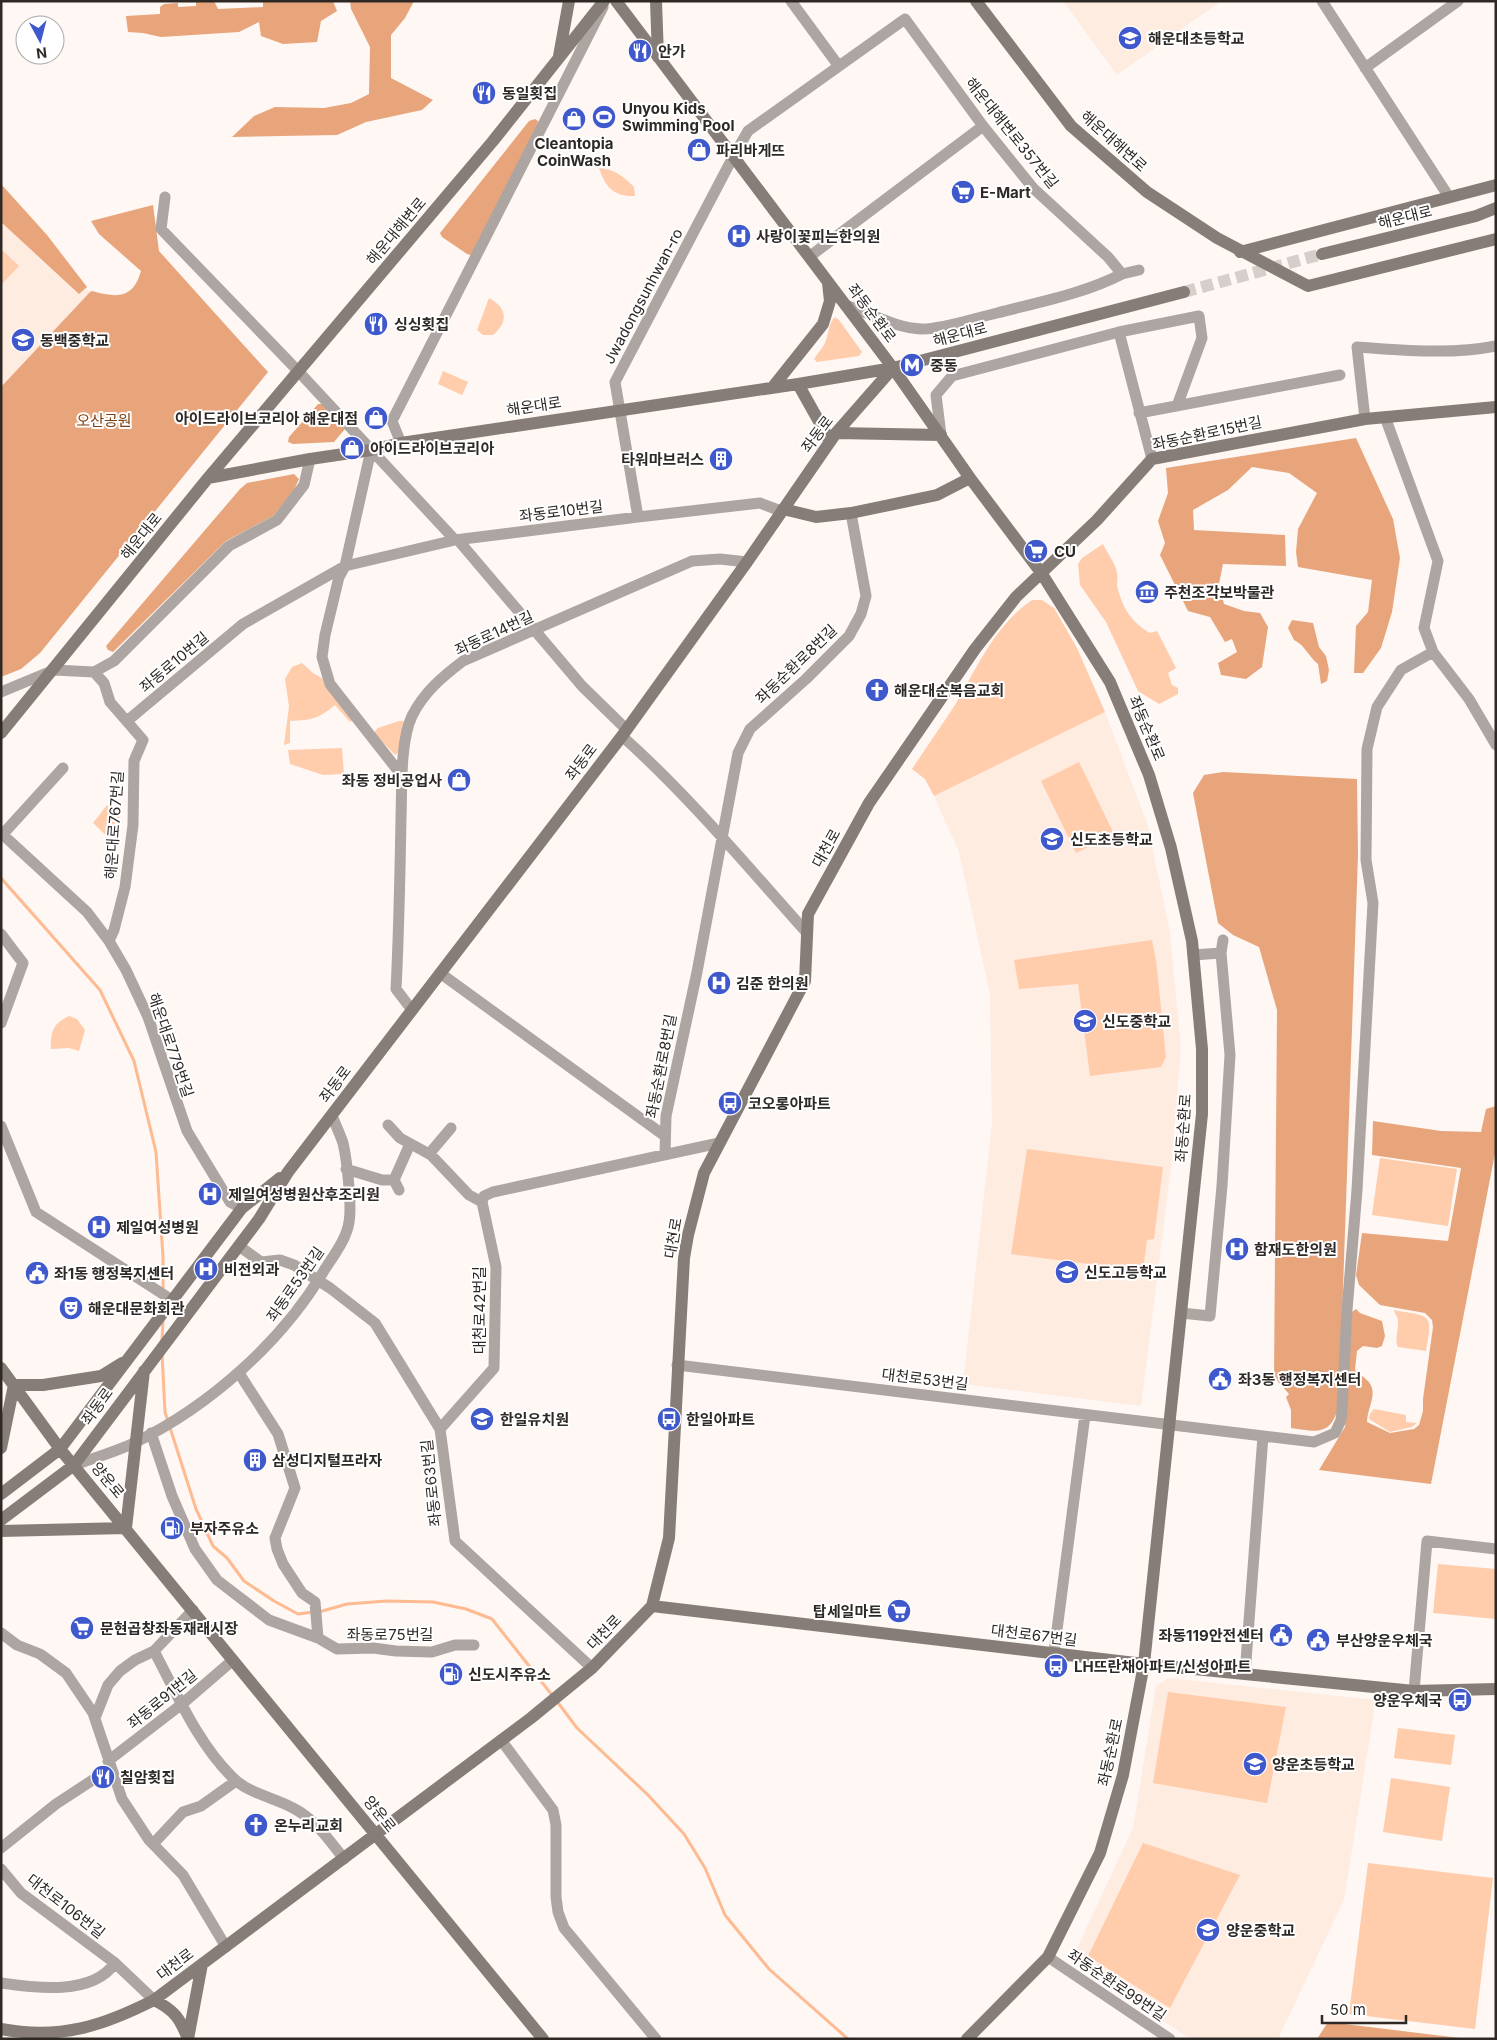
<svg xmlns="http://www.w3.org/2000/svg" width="1497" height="2040" font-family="Inter,'Noto Sans KR',sans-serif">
<rect width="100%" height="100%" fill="#fef7f3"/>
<!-- built -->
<path fill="#ffece1" d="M1063,1H1221L1117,75Z
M1,209L90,292L1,387Z
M1105,712L1148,826L1170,933L1181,1048L1172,1159L1141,1406L963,1384L992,1123L990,995L959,852L934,796Z
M1168,1678L1376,1700L1344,1900L1278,2039H1190L1072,1959L1133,1828L1156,1686Z"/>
<!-- green -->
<path fill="#ffccac" d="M599,168C614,169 623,176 634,187L635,196C614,197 605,187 599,168Z
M1,249L19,266L1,285Z
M489,298C507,308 509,321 493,335H483L477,330Z
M835,317L839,320L862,352L859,356L817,362L814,359C817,354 821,350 824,345C829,336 828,323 835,317Z
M443,371L468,382L462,395L438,384Z
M1103,544C1107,553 1116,564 1117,573C1118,577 1117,581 1117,585C1122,607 1130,621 1150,633L1157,631L1176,668L1168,673L1172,685L1178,688V694L1159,704L1138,691L1106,622L1080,585L1078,564L1082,558Z
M1032,600H1042L1054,608L1077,648L1105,712L934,796L925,779L912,769C926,748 941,726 955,705C977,668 995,625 1032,600Z
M302,663L313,673L325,680L353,720L350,722L335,705C318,719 312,720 290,721V743L284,745L289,706L285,679L292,667Z
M399,721H403L405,724L398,753L395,755L375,734V731L378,728Z
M342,748L344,774L323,775L290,764L288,750Z
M1079,762L1114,834L1076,853L1041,781Z
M107,805L120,817L111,828V834L108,837L93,823Z
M1152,940L1156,960L1166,1057L1161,1067L1090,1076L1078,984L1019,989L1014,960Z
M69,1016L77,1019L85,1030L79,1051L69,1048L51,1049C50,1033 53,1023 69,1016Z
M1027,1149L1163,1167L1154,1239L1147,1240L1143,1271L1011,1254Z
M1380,1158L1457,1169L1448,1226L1372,1215Z
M1394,1310C1431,1317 1433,1312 1426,1351L1398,1347C1394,1339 1399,1330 1398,1321C1398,1316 1395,1315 1394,1310Z
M1374,1409L1406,1415V1422L1417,1423L1412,1427L1390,1432L1369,1419L1370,1414Z
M1438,1564L1496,1569V1619L1433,1613Z
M1168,1692L1286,1707L1267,1803L1153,1783Z
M1398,1728L1455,1735L1451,1765L1394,1758Z
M1391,1778L1450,1787L1442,1841L1383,1832Z
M1143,1843L1240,1875L1170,2008L1088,1956Z
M1368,1863L1493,1878L1475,2029L1349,2014Z"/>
<!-- forest -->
<path fill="#e8a57b" d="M212,1H214L218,9L263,7V1H333L337,11L321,21L317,42L283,44L261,36L259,22L239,32L161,37L143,33L128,32L126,16L160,14V7L164,4L178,3V7L196,6V2Z
M350,1H414L405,18L391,35V78L433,100L422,110L366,122L337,135L232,137L254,116L275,107L324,108L351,103L369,94L370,47L351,9Z
M535,119L538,121L537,127L471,255L467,254L442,237L440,233L529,121Z
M1,184L47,235L87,287L79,294L1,222Z
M153,205L159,251L268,372L40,653L21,669L1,677V387L90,292L92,291C117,298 133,299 141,271L99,234L91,221Z
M318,404H324L345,429L334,442L293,444L288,442L289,437Z
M1356,438L1393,519L1400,558L1392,612L1381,648L1363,673H1354L1356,626L1368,612L1372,580L1298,567L1296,552L1298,529L1317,493L1289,473L1252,467L1228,490L1193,510L1194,530L1285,535L1286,566L1223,564L1219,584L1224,604L1244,611L1260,613L1268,627L1262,667L1246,679L1221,675L1218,663L1237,652L1232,639L1225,642L1210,617L1188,611L1160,555L1165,543L1158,521L1168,493L1166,468Z
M294,474L299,479L294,490L273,516L226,541L113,652L108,650L106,646L240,489L247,483Z
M1292,620L1313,623L1319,647L1326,656L1329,670L1327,681L1321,684L1318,664C1308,656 1305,645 1294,640L1288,628Z
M1223,772L1357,779L1358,855L1339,1405C1331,1436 1318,1432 1291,1428V1410L1286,1397L1289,1394L1274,1377L1277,1010L1259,947L1233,935L1218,923L1193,793L1204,775Z
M1496,1106V1148L1431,1484L1319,1470L1345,1427L1352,1312L1356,1309L1360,1313L1382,1321L1385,1336L1382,1346L1377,1348L1363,1346L1357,1351L1355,1370C1359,1374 1364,1377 1368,1381C1379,1393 1367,1408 1367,1422L1390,1433L1414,1429L1419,1425L1423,1411V1399L1433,1327L1432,1320L1425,1313L1380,1305L1359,1285L1356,1275L1362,1233L1448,1241L1461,1168L1372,1155L1373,1121L1441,1131L1481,1132L1486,1109Z
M1328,2022L1468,2039H1317Z"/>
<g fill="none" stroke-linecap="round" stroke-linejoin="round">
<!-- stream -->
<path stroke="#feba90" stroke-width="3" d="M1,878L100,990L134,1061L156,1152L163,1257V1290
M162,1340L163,1321
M162,1354L165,1412L196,1509L213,1546L227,1558L244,1581L274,1601L298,1614L313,1612
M319,1612L347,1604L387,1601L433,1602L466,1609L492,1619L552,1695
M556,1700L577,1728L648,1795L684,1834L705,1868L725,1915L769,1969L848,2039"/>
<!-- secondary-tunnel -->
<path stroke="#d5ceca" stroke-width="12" stroke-dasharray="12 6" stroke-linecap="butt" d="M1184,292L1322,254"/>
<!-- street -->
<path stroke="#aca5a1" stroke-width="11" d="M791,1L838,65
M1322,1L1449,197
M1365,68L1458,1
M165,197L161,229L299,372L455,540
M809,257L983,126
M1122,274L1139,270
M1119,332L1199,316L1202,338L1177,406
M1139,413L1340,375
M1385,417L1438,561L1424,628L1433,652L1469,699L1496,745
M1365,419L1357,347C1403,350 1450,355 1496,346
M941,435L936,395L952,376L1119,332L1152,459
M401,443L392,421L603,7
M371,450L345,566L339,577L325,635L322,657L330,684L403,777
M638,517L615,382L733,157L748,131L905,19L983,126L1033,188L1108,257L1122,274C1083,294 1039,302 997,313C975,318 944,329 922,329C895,328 870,313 845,305
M458,540L582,686L626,729
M94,672L114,661L229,546L277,520L304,485L310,459
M1,692L54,670L94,672L104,683L110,702L143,740L134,761L133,825L125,887L114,930L109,941
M127,721L243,624L345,566L455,540L638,517L760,503L781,511
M622,736C689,796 747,866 807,933
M1,833L87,912L109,941L126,970L148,1017L187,1131L230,1202L242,1208
M3,834L63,768
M1,934L23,963L1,1023
M1193,955L1221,953L1223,940
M440,973L665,1136
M412,1010L396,989C399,932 400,875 401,818C402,790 400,741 412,716C424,692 442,677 463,661L692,561L720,559L747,562
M388,1125L400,1138L431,1155L469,1195L482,1202
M1,1126L36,1212L172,1300
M429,1154L451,1128
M665,1154L666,1116L697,972L738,753L750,729L806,679L849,636L861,614L866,596L851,513
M346,1169L382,1180H394L399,1190
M394,1180L410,1144
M239,1246L261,1262L280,1260L294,1265L330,1288L375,1323L440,1429L455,1541L592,1668
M1181,1313L1210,1316L1222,1186L1230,1055L1221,953
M677,1365L1263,1436L1314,1442L1335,1433L1341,1420L1342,1410L1347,1310L1357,1190L1373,903L1366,860L1367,749L1377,707L1401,670L1433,652
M239,1373L278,1434L295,1488L275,1538L277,1549L283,1564L302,1593L315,1602L318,1638
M440,1429L494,1368L496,1267L482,1202L484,1196L493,1192L719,1143
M151,1433L172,1496L195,1549L217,1580L269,1620L318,1638L337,1649L373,1648L396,1651L432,1652L455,1645H474
M74,1465C94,1458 115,1452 134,1443C210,1406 283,1341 325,1269C334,1255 347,1238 349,1222C352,1206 347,1160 343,1143C340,1134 335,1124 332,1115
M1,1633L17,1645L40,1654L66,1673L93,1713L122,1799L149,1840L183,1875L226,1947
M154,1651C177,1694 197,1742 232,1777C249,1794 273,1797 293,1808C315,1819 329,1840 344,1859
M1054,1653L1085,1415
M1245,1674L1263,1436
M1414,1691L1427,1541L1496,1549
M95,1718L108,1685L120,1671L135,1660L154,1651L193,1610
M501,1740L553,1810L556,1825V1897L558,1912L564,1928L656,2039
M108,1761L182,1704L233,1660
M153,1844L183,1812L201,1806L236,1781
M1,1848L56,1804L111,1768
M1,1869L21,1893L115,1963L154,2000
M1048,1957L1170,2039
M1,1983C36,1988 92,1996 115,1963"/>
<!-- secondary -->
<path stroke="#877d78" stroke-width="12" d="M616,1L893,368L970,478L1042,574L1110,682L1149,775L1171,848L1192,941L1202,1049V1114L1144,1664L1123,1775L1100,1853L1048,1957L967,2039
M656,1L658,57
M976,1L1071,126L1147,192L1217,238L1308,286L1496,239
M559,56L569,1
M1240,252L1496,185
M1322,254L1476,216L1496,208
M798,384L830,441
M772,388L823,324L830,301L828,283
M836,433L941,435
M208,478L493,141L604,1
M783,509L816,517L851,513L937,495L970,478
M1,733L208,478L310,459L371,450L401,443L798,384L893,368L1184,292
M1,1368L60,1449L543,2039
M1,1448L14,1385H43L101,1376L122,1363
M1,1494L60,1449L242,1208L280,1178
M1,1520L74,1465L259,1219L288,1172L622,736L747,562L836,433L893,368
M1,1531L126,1528L144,1371
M652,1606L1144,1664L1414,1691L1496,1689
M154,2000C174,2010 180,2018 188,2039
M1,2029C60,2040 103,2026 154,2000L531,1718L592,1668L652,1606L669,1538L684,1258L688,1235L704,1173L805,981L808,914L869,803L975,649L1016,597L1097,520L1152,459L1365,419L1496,407
M188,2039L202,1964"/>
</g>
<!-- icons -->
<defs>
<g id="school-disc" transform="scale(1.25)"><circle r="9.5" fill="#3f58cb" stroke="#fff"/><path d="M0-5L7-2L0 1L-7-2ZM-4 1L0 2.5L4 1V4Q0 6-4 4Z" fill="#fff"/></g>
<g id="restaurant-disc" transform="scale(1.25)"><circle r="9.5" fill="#3f58cb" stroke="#fff"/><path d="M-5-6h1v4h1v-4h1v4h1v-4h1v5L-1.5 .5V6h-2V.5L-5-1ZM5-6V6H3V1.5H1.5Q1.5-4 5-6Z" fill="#fff"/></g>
<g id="stadium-disc" transform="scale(1.25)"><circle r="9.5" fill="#3f58cb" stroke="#fff"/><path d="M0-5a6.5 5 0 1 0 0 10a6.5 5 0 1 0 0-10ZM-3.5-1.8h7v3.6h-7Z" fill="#fff"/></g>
<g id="shop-disc" transform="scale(1.25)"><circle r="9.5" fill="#3f58cb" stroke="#fff"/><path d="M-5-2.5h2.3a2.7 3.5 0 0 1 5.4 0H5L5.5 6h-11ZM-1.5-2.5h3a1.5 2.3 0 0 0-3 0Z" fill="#fff"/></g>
<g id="supermarket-disc" transform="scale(1.25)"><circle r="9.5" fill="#3f58cb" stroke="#fff"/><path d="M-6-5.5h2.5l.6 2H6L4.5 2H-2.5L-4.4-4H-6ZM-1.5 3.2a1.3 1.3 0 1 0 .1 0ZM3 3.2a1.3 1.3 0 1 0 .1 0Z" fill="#fff"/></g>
<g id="hospital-disc" transform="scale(1.25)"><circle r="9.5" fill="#3f58cb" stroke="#fff"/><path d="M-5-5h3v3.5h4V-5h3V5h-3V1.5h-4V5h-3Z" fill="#fff"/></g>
<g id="metro-disc" transform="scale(1.25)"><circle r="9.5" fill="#3f58cb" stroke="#fff"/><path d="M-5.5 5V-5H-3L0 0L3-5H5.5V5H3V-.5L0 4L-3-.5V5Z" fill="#fff"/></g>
<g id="building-disc" transform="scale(1.25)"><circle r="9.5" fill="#3f58cb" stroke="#fff"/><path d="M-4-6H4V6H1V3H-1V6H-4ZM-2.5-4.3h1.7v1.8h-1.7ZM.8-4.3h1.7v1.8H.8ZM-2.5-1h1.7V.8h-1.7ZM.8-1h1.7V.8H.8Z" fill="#fff"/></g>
<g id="museum-disc" transform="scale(1.25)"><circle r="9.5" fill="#3f58cb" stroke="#fff"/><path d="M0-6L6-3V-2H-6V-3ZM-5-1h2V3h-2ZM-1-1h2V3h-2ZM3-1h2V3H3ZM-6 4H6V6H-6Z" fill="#fff"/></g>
<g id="church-disc" transform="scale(1.25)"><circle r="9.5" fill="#3f58cb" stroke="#fff"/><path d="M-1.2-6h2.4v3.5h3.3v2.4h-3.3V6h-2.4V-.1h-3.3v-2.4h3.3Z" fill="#fff"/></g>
<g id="bus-disc" transform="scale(1.25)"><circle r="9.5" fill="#3f58cb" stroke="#fff"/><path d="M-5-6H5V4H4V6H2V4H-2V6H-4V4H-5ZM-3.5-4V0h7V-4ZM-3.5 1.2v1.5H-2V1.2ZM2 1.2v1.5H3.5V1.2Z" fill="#fff"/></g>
<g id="civic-disc" transform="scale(1.25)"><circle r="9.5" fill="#3f58cb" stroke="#fff"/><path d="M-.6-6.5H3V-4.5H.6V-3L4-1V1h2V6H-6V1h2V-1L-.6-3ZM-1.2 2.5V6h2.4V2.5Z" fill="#fff"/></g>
<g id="theatre-disc" transform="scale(1.25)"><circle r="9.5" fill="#3f58cb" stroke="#fff"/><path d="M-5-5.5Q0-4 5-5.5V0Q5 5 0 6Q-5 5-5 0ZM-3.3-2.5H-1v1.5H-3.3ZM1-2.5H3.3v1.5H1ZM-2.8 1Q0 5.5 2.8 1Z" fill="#fff"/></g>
<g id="fuel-disc" transform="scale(1.25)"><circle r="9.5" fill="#3f58cb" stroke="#fff"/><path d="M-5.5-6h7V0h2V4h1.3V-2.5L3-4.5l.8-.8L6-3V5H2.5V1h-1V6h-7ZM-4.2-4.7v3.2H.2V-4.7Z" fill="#fff"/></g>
</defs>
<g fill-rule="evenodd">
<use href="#school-disc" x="1130" y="38"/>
<use href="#restaurant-disc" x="640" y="51"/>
<use href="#restaurant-disc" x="484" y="93"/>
<use href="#stadium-disc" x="604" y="117"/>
<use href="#shop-disc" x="574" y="119"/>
<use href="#shop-disc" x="699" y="150"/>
<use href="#supermarket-disc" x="963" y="192"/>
<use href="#hospital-disc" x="739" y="236"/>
<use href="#restaurant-disc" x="376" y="324"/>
<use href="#school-disc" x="23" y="340"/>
<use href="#metro-disc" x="912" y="365"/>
<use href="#shop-disc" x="376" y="418"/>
<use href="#shop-disc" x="352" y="448"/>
<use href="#building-disc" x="721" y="459"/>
<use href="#supermarket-disc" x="1036" y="551"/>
<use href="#museum-disc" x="1147" y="592"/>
<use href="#church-disc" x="877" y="690"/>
<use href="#shop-disc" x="459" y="780"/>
<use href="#school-disc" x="1052" y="839"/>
<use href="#hospital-disc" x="719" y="983"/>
<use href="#school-disc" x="1085" y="1021"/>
<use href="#bus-disc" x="730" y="1103"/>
<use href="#hospital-disc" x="210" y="1194"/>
<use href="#hospital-disc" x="99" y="1227"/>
<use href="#hospital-disc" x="1237" y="1249"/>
<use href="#hospital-disc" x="206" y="1269"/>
<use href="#school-disc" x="1067" y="1272"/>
<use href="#civic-disc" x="37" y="1273"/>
<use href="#theatre-disc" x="71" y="1308"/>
<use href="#civic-disc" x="1220" y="1379"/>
<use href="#school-disc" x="482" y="1419"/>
<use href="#bus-disc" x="669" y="1419"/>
<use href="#building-disc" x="255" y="1460"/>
<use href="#fuel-disc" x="172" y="1528"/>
<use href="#supermarket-disc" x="899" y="1611"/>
<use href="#supermarket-disc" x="82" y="1628"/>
<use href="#civic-disc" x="1281" y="1635"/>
<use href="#civic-disc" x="1318" y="1640"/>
<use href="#bus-disc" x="1056" y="1666"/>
<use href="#fuel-disc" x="451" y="1674"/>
<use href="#bus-disc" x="1460" y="1700"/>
<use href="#school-disc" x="1255" y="1764"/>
<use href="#restaurant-disc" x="103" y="1777"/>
<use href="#church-disc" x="256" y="1825"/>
<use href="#school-disc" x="1208" y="1930"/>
</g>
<g text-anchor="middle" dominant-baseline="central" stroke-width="4" stroke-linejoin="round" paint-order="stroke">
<!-- poi labels -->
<g font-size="15" font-weight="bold" fill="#2f2926" stroke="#fff" text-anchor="start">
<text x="1148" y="38">해운대초등학교</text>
<text x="658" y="51">안가</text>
<text x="502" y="93">동일횟집</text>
<text x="622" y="108">Unyou Kids<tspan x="622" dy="17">Swimming Pool</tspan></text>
<text x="574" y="143" text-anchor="middle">Cleantopia<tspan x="574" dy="17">CoinWash</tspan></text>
<text x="716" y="150">파리바게뜨</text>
<text x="980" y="192">E-Mart</text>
<text x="756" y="236">사랑이꽃피는한의원</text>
<text x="394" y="324">싱싱횟집</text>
<text x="40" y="340">동백중학교</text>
<text x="930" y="365">중동</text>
<text x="358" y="418" text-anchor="end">아이드라이브코리아 해운대점</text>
<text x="370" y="448">아이드라이브코리아</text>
<text x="704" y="459" text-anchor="end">타워마브러스</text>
<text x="1054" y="551">CU</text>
<text x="1164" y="592">주천조각보박물관</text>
<text x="894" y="690">해운대순복음교회</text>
<text x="442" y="780" text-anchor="end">좌동 정비공업사</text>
<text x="1070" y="839">신도초등학교</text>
<text x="736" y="983">김준 한의원</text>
<text x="1102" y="1021">신도중학교</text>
<text x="748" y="1103">코오롱아파트</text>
<text x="228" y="1194">제일여성병원산후조리원</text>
<text x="116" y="1227">제일여성병원</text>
<text x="1254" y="1249">함재도한의원</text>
<text x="224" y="1269">비전외과</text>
<text x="1084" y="1272">신도고등학교</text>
<text x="54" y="1273">좌1동 행정복지센터</text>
<text x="88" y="1308">해운대문화회관</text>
<text x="1238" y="1379">좌3동 행정복지센터</text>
<text x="500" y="1419">한일유치원</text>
<text x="686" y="1419">한일아파트</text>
<text x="272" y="1460">삼성디지털프라자</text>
<text x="190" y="1528">부자주유소</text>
<text x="882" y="1611" text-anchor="end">탑세일마트</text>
<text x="100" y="1628">문현곱창좌동재래시장</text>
<text x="1264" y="1635" text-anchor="end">좌동119안전센터</text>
<text x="1336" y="1640">부산양운우체국</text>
<text x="1074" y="1666">LH뜨란채아파트/신성아파트</text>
<text x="468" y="1674">신도시주유소</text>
<text x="1442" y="1700" text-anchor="end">양운우체국</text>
<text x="1272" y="1764">양운초등학교</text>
<text x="120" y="1777">칠암횟집</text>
<text x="274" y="1825">온누리교회</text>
<text x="1226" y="1930">양운중학교</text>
</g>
<!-- street labels -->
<g font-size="15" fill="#2f2926" stroke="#fff">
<text transform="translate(1012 133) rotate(51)">해운대해변로357번길</text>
<text transform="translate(1114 141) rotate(42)">해운대해변로</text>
<text transform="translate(1405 217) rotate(-14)">해운대로</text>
<text transform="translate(396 231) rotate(-50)">해운대해변로</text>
<text transform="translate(643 296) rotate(-62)">Jwadongsunhwan-ro</text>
<text transform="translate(872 313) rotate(53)">좌동순환로</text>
<text transform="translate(960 334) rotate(-15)">해운대로</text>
<text transform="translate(534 406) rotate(-9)">해운대로</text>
<text transform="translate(1207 433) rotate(-12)">좌동순환로15번길</text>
<text transform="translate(817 434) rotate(-53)">좌동로</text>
<text transform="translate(561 511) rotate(-7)">좌동로10번길</text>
<text transform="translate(141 536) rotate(-51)">해운대로</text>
<text transform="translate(494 633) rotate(-25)">좌동로14번길</text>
<text transform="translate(174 662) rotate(-40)">좌동로10번길</text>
<text transform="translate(796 664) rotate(-44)">좌동순환로8번길</text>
<text transform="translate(1147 728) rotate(67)">좌동순환로</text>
<text transform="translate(581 762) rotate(-53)">좌동로</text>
<text transform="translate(114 825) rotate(-86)">해운대로767번길</text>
<text transform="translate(826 848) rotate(-61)">대천로</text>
<text transform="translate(171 1045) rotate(71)">해운대로779번길</text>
<text transform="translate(661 1066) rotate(-79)">좌동순환로8번길</text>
<text transform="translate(335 1084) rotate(-53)">좌동로</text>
<text transform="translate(1183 1128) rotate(-86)">좌동순환로</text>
<text transform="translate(673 1238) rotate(-80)">대천로</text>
<text transform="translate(295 1284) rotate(-55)">좌동로53번길</text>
<text transform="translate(479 1310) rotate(-90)">대천로42번길</text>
<text transform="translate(925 1379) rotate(7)">대천로53번길</text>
<text transform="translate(97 1406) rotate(-54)">좌동로</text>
<text transform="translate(108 1480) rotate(50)">양운로</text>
<text transform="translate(431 1483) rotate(-96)">좌동로63번길</text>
<text transform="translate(604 1632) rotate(-46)">대천로</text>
<text x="390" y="1634">좌동로75번길</text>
<text transform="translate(1034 1635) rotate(7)">대천로67번길</text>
<text transform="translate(162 1699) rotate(-39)">좌동로91번길</text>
<text transform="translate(1110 1752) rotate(-78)">좌동순환로</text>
<text transform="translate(380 1814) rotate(51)">양운로</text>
<text transform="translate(66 1906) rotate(38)">대천로106번길</text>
<text transform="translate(175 1964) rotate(-37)">대천로</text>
<text transform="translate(1117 1985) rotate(34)">좌동순환로99번길</text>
</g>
<!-- park labels -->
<g font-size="15" fill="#7d4010" stroke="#fff">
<text x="104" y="420">오산공원</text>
</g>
</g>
<!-- border -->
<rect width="1497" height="2040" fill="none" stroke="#2f2926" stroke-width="5"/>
<!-- north arrow -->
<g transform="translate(40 40) rotate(173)"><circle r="24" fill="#ffffff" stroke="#aca9a8"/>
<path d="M0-4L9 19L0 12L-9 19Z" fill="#3f58cb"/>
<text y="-8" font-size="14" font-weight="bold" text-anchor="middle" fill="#2f2926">N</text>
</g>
<!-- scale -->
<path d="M1322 2015v8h84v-8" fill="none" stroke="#2f2926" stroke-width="2.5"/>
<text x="1330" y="2015" font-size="15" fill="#2f2926" stroke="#ffffff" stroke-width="4" paint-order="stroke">50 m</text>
</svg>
